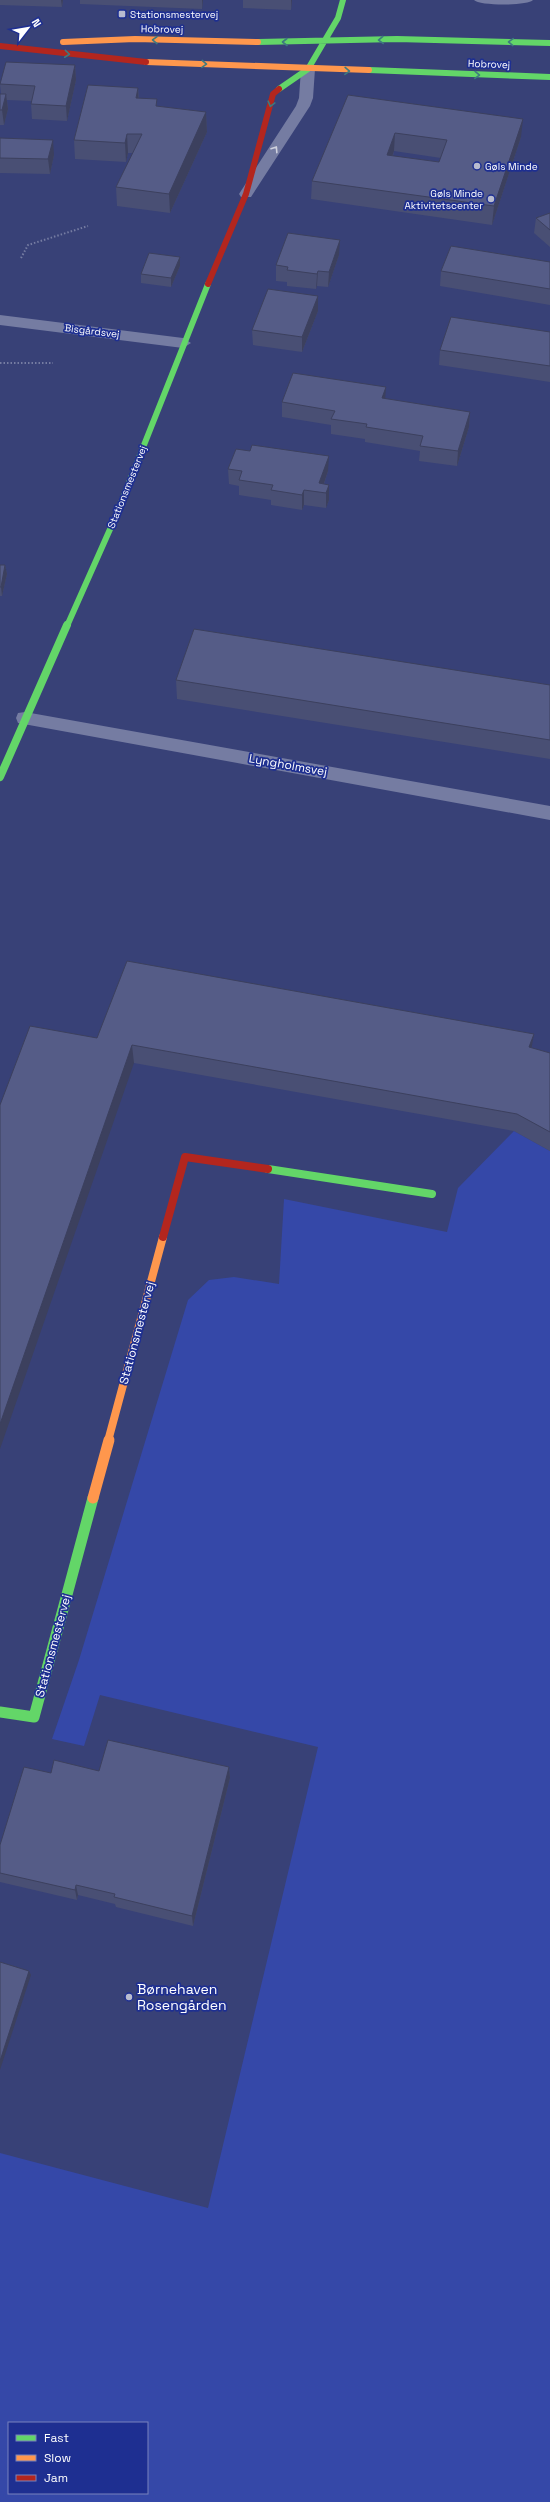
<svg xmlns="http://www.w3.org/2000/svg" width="550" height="2502" font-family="'Space Grotesk',sans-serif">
<rect width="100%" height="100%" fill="#384177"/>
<!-- green -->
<path fill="#3548a8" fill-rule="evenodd" d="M514,1131L550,1151V2502H0V2153L208,2208L318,1747L100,1695L84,1746L52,1739L79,1660L188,1300L209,1280L234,1277L279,1284L284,1199L447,1232L458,1188ZM9,2423H147V2493H9Z"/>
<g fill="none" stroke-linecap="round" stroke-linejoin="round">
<!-- path -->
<path stroke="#757ca2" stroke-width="2" stroke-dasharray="1.5 2" stroke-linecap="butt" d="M21,258L28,245L88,226
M0,363H53"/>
<!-- lane -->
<path fill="#757ca2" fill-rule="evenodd" d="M474,0H533C528,6 479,6 474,0Z"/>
<!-- street -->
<path fill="#757ca2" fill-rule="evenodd" d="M308,65L315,69L313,98L310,106L251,197H241L239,194L296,106L299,98L301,69Z
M0,315L183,338L191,343L183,348L0,325Z
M25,712L550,806V820L18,723L16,718L18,713Z"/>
<!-- fast-far2 -->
<path stroke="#63d668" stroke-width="6" d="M258,42L397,39L550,43
M369,70L550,77
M279,89L308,69L338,18L343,0
M67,626L115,518L208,284"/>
<!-- fast-far1 -->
<path stroke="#63d668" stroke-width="8" d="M0,777L67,625
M268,1169L432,1194"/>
<!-- fast -->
<path stroke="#63d668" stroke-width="11" d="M0,1712L34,1717L93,1498"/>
<!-- slow-far2 -->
<path stroke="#ff974d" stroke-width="6" d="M63,42L135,39L258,42
M146,62L369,70"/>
<!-- slow-far1 -->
<path stroke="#ff974d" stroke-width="8" d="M108,1441L163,1237"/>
<!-- slow -->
<path stroke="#ff974d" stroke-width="11" d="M93,1498L109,1440"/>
<!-- jam-far1 -->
<path stroke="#b3261e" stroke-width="6" d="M0,46L146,62
M208,284L246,194L273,94L279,89"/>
<!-- jam -->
<path stroke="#b3261e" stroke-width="8" d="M163,1237L185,1157L268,1169"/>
</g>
<!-- wall -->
<path fill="#494f74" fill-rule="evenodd" d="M0,0H63L62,7L0,5Z
M80,0H203L202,9L80,4Z
M243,0H292L291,10L243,8Z
M75,65L76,80L67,121L32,119L31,104L32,101L7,100L8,109L4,125H0V94H1L0,84Z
M138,88L139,98L157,106L206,112L207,132L170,213L117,206L116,187L133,153H128L126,162L75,159L74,140Z
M348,95L521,137L492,225L311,199L312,181ZM394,151L441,158L439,162L393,156Z
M0,138L54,155L50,174L0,173Z
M550,213V247L534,233L536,218Z
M339,255L328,287L317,286L316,289L287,286V282L276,281V265Z
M180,257V266L171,287L141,283V274Z
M550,262V305L440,286L441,271Z
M318,296V311L302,352L253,345L252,330Z
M550,332V382L439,365L440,350Z
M385,399L470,412L469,427L457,466L419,461L420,451L365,442V439L331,434V425L282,417V402Z
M228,469L328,471L324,484L329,485V500L326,508L304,505L302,510L271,505V500L239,495V486L229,484Z
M0,565H5L7,574L2,596H0Z
M176,680L550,685V759L177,699Z
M97,1038L532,1048L550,1053V1151L514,1131L134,1063Z
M229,1767L230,1778L193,1926L116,1907L115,1904L78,1895L77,1900L0,1882V1845L51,1773L99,1771Z"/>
<!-- shaded-wall -->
<path fill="#3c405e" d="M61,0H63L62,7Z
M202,0H203L202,9Z
M291,0H292L291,10Z
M75,65L76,80L67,121L66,106Z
M138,88L139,107L136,98Z
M6,94L8,109L4,125L2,110Z
M206,112L207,132L170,213L169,194Z
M523,119L521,137L492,225L494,206Z
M395,133L394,151L386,174L387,155Z
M127,134L128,153L126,162L125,143Z
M53,140L54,155L50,174L48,159Z
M340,240L339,255L328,287L329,272Z
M180,257V266L171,287V278Z
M318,271L317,286L316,289L317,274Z
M318,296V311L302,352V337Z
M386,387L385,402L382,398Z
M470,412L469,427L457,466L458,451Z
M329,456L328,471L321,492L319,483Z
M329,485V500L326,508V493Z
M304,490V505L302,510V495Z
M5,565L7,574L2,596L1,587Z
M534,1034L531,1051L529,1047Z
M132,1045L134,1063L0,1449V1424Z
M229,1767L230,1778L193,1926L192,1916Z
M76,1885L78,1895L77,1900L75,1890Z
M29,1971L31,1975L0,2070V2061Z"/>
<!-- building -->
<path fill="#555c87" stroke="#3c405e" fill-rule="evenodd" d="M6,62L75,65L66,106L31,104L35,86L0,84Z
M88,85L138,88L136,98L157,99L156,106L206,112L169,194L116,187L142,134H127L125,143L74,140Z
M0,94H6L2,110H0Z
M348,95L523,119L494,206L312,181ZM395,133L447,140L439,162L387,155Z
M0,138L53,140L48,159L0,158Z
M550,213V230L536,218Z
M288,233L340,240L329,272L318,271L317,274L287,270L288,267L276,265Z
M451,246L550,262V289L441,271Z
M149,253L180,257L171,278L141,274Z
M268,289L318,296L302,337L252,330Z
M451,317L550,332V366L440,350Z
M293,373L386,387L382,398L470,412L458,451L420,446L423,436L366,427L367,424L331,419L335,411L282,402Z
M252,445L329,456L319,483L329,485L326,493L304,490L302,495L271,490L273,485L239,480L242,471L228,469L236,449L250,451Z
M0,565H5L1,587H0Z
M194,629L550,685V740L176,680Z
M127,961L534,1034L529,1047L550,1053V1132L517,1114L132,1045L0,1424V1105L30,1026L97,1038Z
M108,1740L229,1767L192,1916L114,1897L115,1894L76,1885L75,1890L0,1873V1845L24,1767L51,1773L54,1760L99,1771Z
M0,1962L29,1971L0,2061Z"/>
<!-- one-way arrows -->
<defs><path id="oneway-chevron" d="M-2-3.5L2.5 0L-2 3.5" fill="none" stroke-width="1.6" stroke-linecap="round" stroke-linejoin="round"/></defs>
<g stroke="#3d7a7f">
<use href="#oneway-chevron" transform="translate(155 40) rotate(-179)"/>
<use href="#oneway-chevron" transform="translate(381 40) rotate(178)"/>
<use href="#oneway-chevron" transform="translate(285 42) rotate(180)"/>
<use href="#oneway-chevron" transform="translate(511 42) rotate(-178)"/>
<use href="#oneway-chevron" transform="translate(67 54) rotate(6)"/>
<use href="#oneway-chevron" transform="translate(204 64) rotate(3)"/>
<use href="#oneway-chevron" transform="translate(347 71) rotate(2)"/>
<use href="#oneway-chevron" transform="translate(477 75) rotate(2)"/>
<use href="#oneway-chevron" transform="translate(271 104) rotate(105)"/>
</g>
<use stroke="#cfd1de" href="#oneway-chevron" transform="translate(275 149) rotate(-57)"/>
<!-- markers -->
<g fill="#b9bccf" stroke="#1e2f91" stroke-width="1.5">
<rect x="118" y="10" width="8" height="8" rx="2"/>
<circle cx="477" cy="166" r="4"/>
<circle cx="491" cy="199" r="4"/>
<circle cx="129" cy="1997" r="4"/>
</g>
<g text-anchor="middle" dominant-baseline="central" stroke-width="3.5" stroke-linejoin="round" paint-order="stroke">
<!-- far-poi labels -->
<g font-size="10" fill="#fff" stroke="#1e2f91" text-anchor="start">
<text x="130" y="14">Stationsmestervej</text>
<text x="485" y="166">Gøls Minde</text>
<text x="483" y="193" text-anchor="end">Gøls Minde<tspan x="483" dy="12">Aktivitetscenter</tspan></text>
</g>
<!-- far-street labels -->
<g font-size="10" fill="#fff" stroke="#1e2f91">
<text transform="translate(162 29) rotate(1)">Hobrovej</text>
<text transform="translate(489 64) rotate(2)">Hobrovej</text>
<text transform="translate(92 331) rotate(7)">Bisgårdsvej</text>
<text transform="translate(127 487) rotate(-68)">Stationsmestervej</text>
</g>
<!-- street labels -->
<g font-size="12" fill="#fff" stroke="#1e2f91">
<text transform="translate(288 765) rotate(10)">Lyngholmsvej</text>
<text transform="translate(137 1333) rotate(-75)">Stationsmestervej</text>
<text transform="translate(53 1646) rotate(-75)">Stationsmestervej</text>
</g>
<!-- near-poi labels -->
<g font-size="14" fill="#fff" stroke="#1e2f91" text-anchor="start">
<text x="137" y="1989">Børnehaven<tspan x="137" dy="16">Rosengården</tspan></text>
</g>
</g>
<!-- legend -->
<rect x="8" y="2422" width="140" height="72" fill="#1e2f91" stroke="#7882bd"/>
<rect x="16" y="2435" width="20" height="6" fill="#63d668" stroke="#7882bd"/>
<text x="44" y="2442" font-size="12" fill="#ffffff">Fast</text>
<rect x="16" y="2455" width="20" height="6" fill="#ff974d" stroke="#7882bd"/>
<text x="44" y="2462" font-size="12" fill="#ffffff">Slow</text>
<rect x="16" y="2475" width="20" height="6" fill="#b3261e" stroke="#7882bd"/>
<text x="44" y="2482" font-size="12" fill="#ffffff">Jam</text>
<!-- north arrow -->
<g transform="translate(28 28) rotate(59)" stroke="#1e2f91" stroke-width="3" paint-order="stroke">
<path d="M0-3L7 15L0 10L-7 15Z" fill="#ffffff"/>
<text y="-6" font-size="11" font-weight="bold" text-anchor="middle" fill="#ffffff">N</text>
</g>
</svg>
